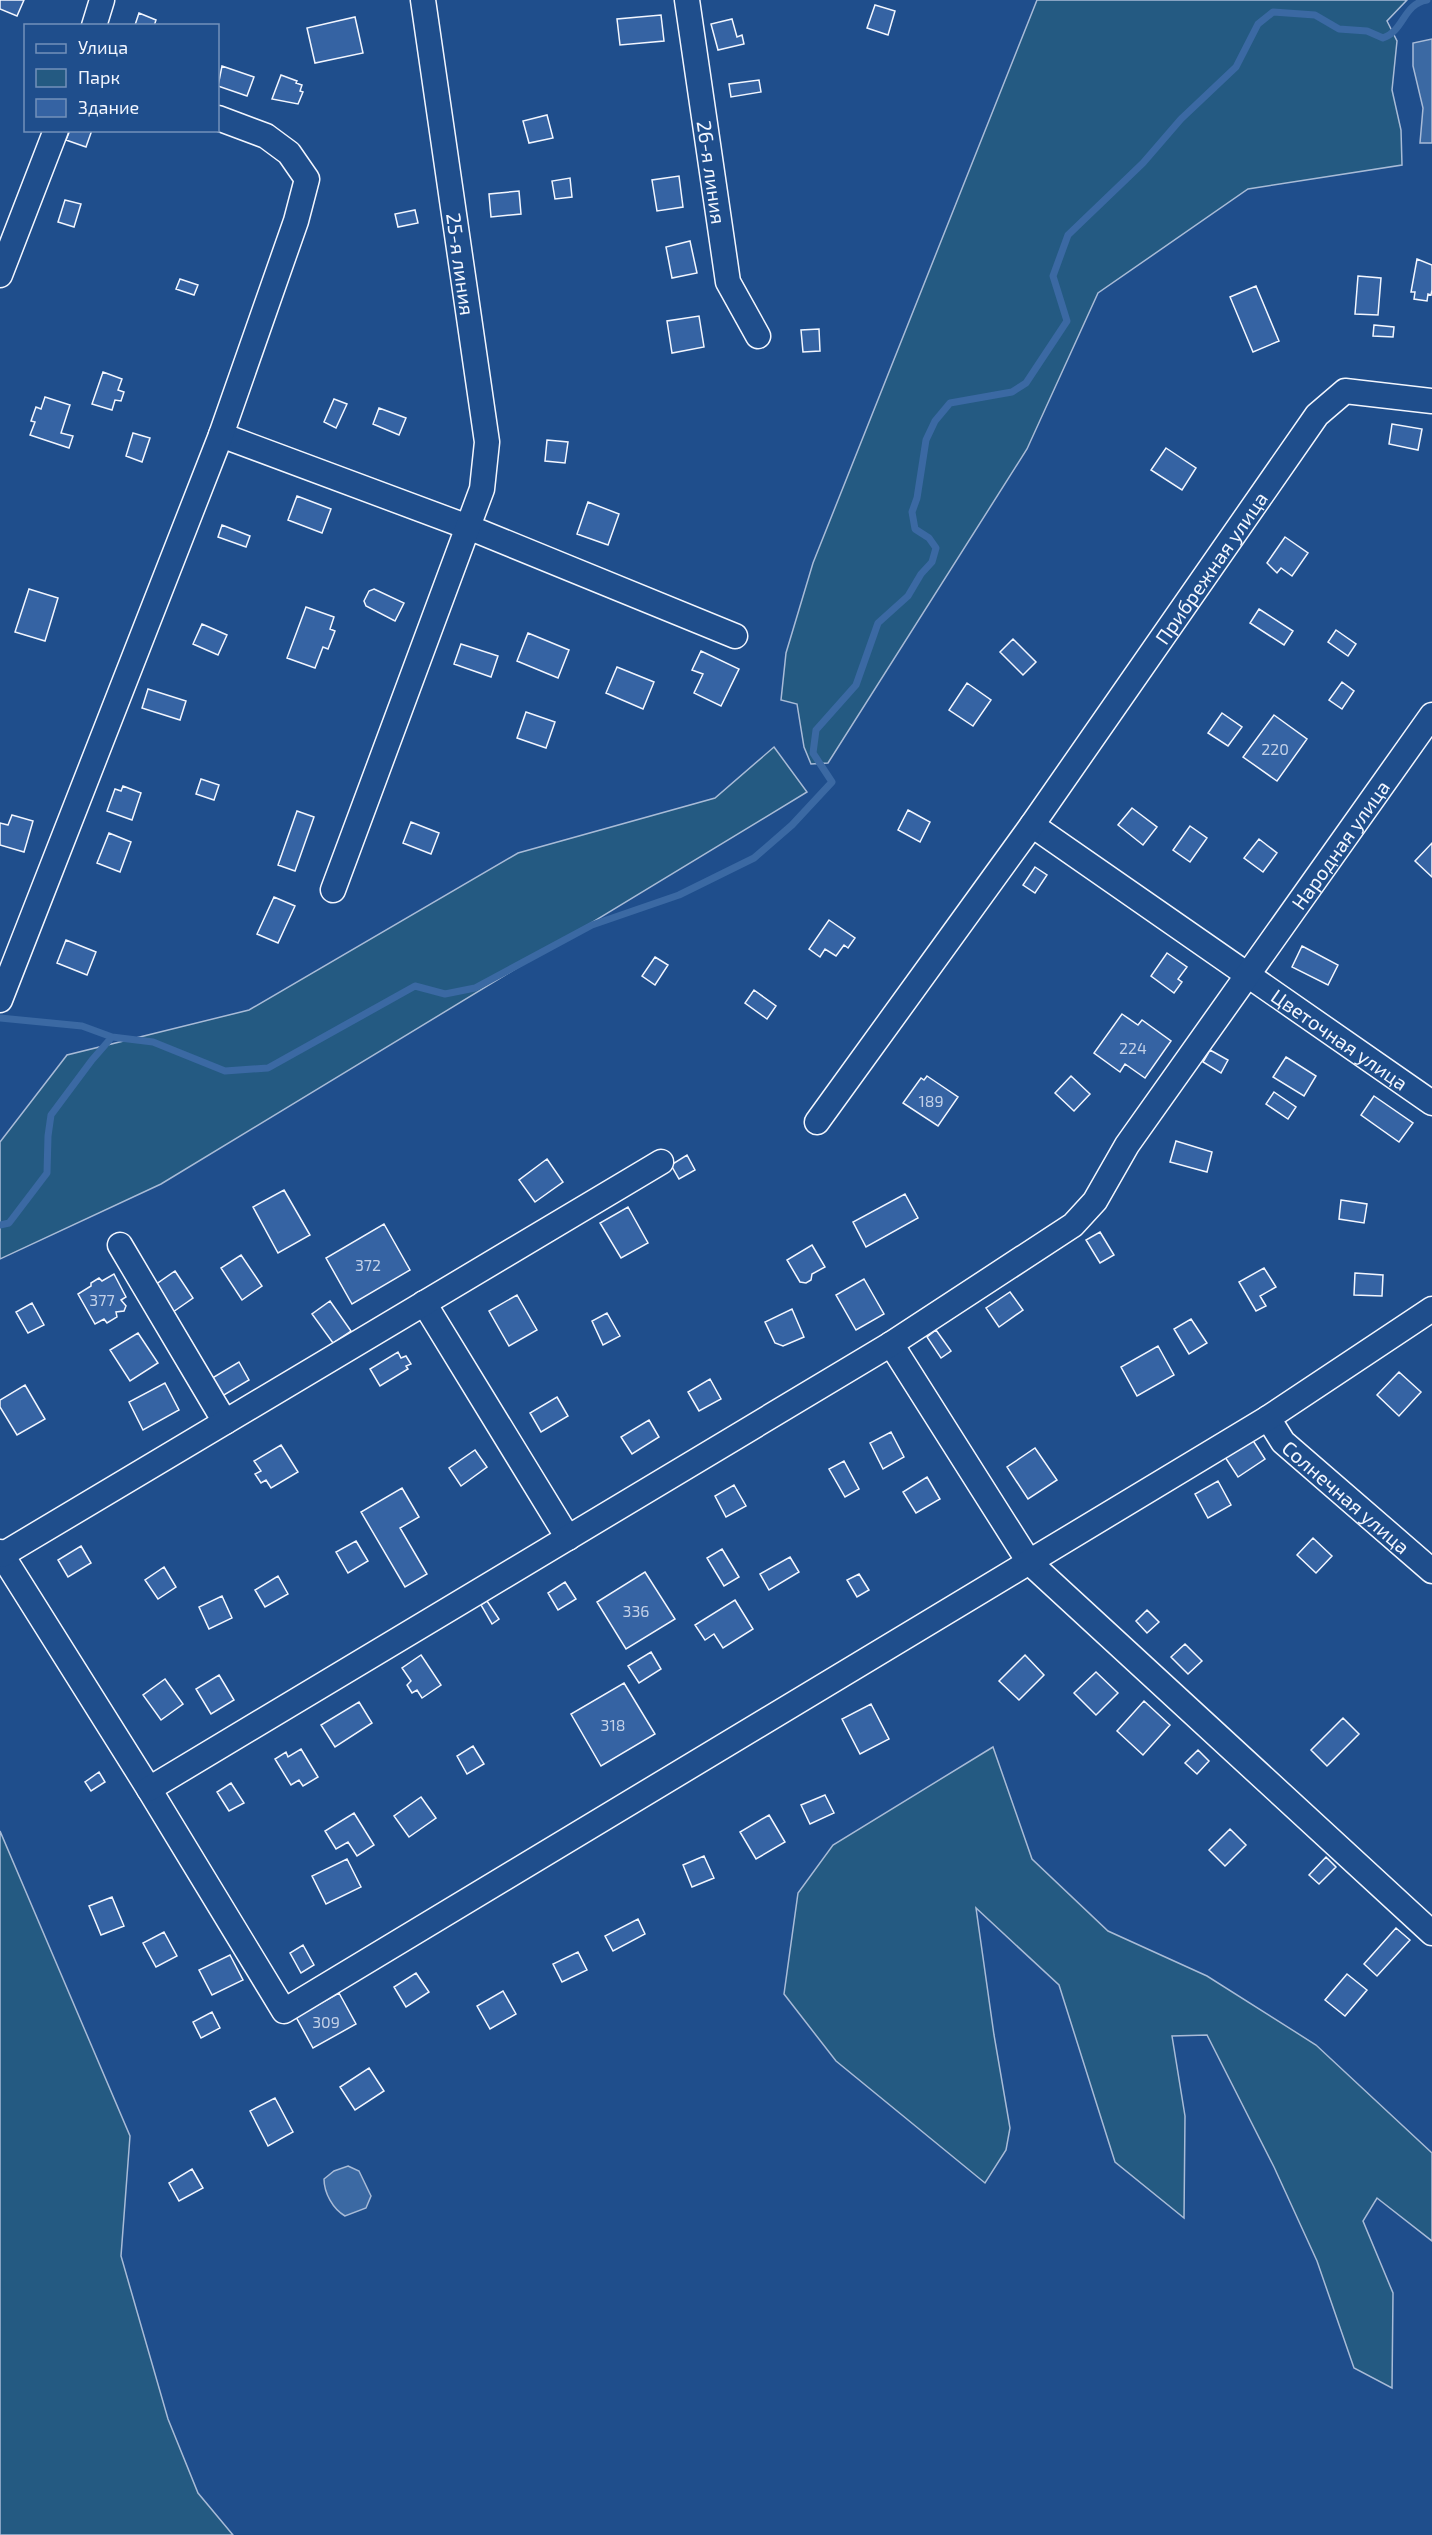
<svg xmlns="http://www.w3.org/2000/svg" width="1432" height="2535" font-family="'Exo 2',sans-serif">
<rect width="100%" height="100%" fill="#1f4e8c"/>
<!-- green -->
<path fill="#245a82" stroke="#a8bbd7" stroke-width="1.5" d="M1037,0H1407L1387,21L1397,41L1392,90L1401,130L1402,165L1248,189L1098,293L1027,449L828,763L811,764L804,747L797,704L781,700L786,653L813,563Z
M774,747L807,792L161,1184L0,1259V1142L67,1055L249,1010L518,853L715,798Z
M993,1747L1032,1859L1108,1931L1207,1976L1316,2045L1432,2153V2241L1377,2198L1363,2221L1393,2293L1392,2388L1354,2368L1317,2261L1274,2167L1207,2035L1172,2036L1185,2116L1184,2218L1115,2162L1059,1985L976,1908L994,2035L1010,2128L1006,2150L985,2183L836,2061L784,1994L798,1893L833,1845Z
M0,1831L130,2136L121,2256L168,2419L198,2493L233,2535H0Z"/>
<!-- water -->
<path fill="#3b69a3" stroke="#a8bbd7" stroke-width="1.5" d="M1432,39V143H1420L1423,108L1413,66V43Z
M348,2166L359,2171L371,2196L366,2208L345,2216C333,2209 324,2193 324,2179L334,2171Z"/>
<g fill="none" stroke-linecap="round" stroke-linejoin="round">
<!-- stream -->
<path stroke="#3b69a3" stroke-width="7" d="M0,1018L82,1026L112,1037
M0,1225L9,1223L47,1173L48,1136L51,1115L92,1060L112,1037L153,1042L225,1071L268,1068L415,986L445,994L475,988L592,925L679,895L754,858L792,825L832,782L813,753L816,730L856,685L878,623L908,596L921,574L932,562L936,548L929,538L915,529L912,512L917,498L926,440L935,421L950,403L1012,392L1026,383L1067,321L1053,276L1068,235L1143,163L1181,119L1236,67L1258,24L1273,12L1315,15L1339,29L1367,31L1383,38C1404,31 1403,4 1427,0"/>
</g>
<!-- building -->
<path fill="#3563a3" stroke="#f2f6ff" stroke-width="1.5" d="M0,0H24L17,16L0,9Z
M875,5L895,11L888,35L867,28Z
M139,13L156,20L154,26L135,25Z
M661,15L664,41L620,45L617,19Z
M355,17L363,53L315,63L307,28Z
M732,19L737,37L742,35L744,44L718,50L711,24Z
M222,66L254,77L247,96L218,86Z
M281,75L297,81L296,83L302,85L300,91L303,92L298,104L272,99Z
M759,80L761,92L731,97L729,84Z
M547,115L553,138L529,143L523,121Z
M70,130H92L86,147L66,140Z
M679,176L683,207L657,211L652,180Z
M570,178L572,197L555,199L552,181Z
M519,191L521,214L491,217L489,194Z
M65,200L81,204L74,227L58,222Z
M415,210L418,223L398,227L395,214Z
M690,241L697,273L672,278L666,247Z
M1417,259L1432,265V290L1431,295L1428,294L1427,301L1414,299L1415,292H1411Z
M1358,276L1381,278L1378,315L1355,314Z
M180,279L198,285L194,295L176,289Z
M1256,286L1279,341L1253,352L1230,297Z
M699,316L704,347L672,353L667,321Z
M1374,325L1394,327L1393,337L1373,336Z
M819,329L820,351L803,352L801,330Z
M103,372L122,379L118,390L124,392L121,401L115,400L112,410L92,404Z
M45,397L70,405L61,433L73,436L69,448L30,435L35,422L31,421L36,407L41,409Z
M334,399L347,404L336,428L324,422Z
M379,408L406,418L399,435L373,424Z
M1392,424L1422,429L1418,450L1389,444Z
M133,433L150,438L142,462L126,456Z
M547,440L568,442L565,463L545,461Z
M1166,448L1196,468L1182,490L1151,470Z
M297,496L331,509L322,533L288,520Z
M588,502L619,514L608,545L577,534Z
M222,525L250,536L246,547L218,537Z
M1285,537L1308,553L1292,576L1281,568L1277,573L1267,563Z
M29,589L58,598L45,641L15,632Z
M374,589L404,603L395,621L366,606L364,601L369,591Z
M306,607L334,617L330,629L335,631L328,649L323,647L315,668L287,658Z
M1259,609L1293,631L1284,645L1250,623Z
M202,624L227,635L218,655L193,644Z
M1336,630L1356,644L1348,656L1328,642Z
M528,633L569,650L558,678L517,661Z
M1013,639L1036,662L1023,675L1000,652Z
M461,644L498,656L491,677L454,664Z
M701,651L739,669L721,706L694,693L703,674L692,670Z
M617,667L654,682L643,709L606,693Z
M1342,682L1354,691L1342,709L1329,700Z
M967,683L991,700L973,726L949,710Z
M148,689L186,701L180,720L142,708Z
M526,712L555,722L546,748L517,738Z
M1222,713L1242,727L1228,746L1208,733Z
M1274,715L1307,739L1277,781L1243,757Z
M201,779L219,785L214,800L196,794Z
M123,786L141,793L132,820L107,811L115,789L121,791Z
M1132,808L1157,827L1143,845L1118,825Z
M908,810L930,822L920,842L898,830Z
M297,811L314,817L295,871L278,865Z
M12,815L33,821L24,852L0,845V823L8,825Z
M411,822L439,833L431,854L403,843Z
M1190,826L1207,838L1190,862L1173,850Z
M109,833L131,842L120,872L97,863Z
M1259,839L1277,853L1263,872L1244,858Z
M1432,843V877L1415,861Z
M1035,867L1047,875L1035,893L1023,885Z
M274,897L295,906L278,943L257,934Z
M829,920L855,938L848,948L844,945L836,956L825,949L820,957L809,949Z
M66,940L96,952L87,975L57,963Z
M1302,946L1338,965L1328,985L1292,967Z
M1167,953L1187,967L1178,979L1182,982L1174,993L1151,976Z
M655,957L668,965L655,985L642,976Z
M754,990L776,1006L767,1019L745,1003Z
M1122,1014L1138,1025L1142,1020L1171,1041L1145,1078L1125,1064L1120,1072L1094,1053Z
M1210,1050L1228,1060L1221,1073L1203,1062Z
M1286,1057L1316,1076L1304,1096L1273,1077Z
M927,1076L958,1097L938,1126L903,1103L921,1078L924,1080Z
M1071,1076L1090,1094L1074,1111L1055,1093Z
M1274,1092L1296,1107L1288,1119L1266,1104Z
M1374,1096L1413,1123L1399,1142L1361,1115Z
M1176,1141L1212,1152L1207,1172L1170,1162Z
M687,1155L695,1170L679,1179L671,1165Z
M547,1159L563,1182L535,1202L519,1180Z
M284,1190L310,1235L278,1253L253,1207Z
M905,1194L918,1218L866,1247L853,1222Z
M1341,1200L1367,1204L1364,1223L1339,1219Z
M628,1207L648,1243L621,1258L600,1223Z
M384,1224L410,1270L352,1304L326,1258Z
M1100,1232L1114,1255L1100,1263L1086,1240Z
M812,1245L825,1267L812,1274L811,1280L806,1283L800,1282L787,1260Z
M241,1255L262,1286L242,1300L221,1268Z
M1264,1268L1276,1287L1260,1296L1266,1306L1256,1311L1239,1282Z
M175,1271L193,1298L173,1312L155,1285Z
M1355,1273L1383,1275L1382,1296L1354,1295Z
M114,1274L126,1297L121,1300L126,1306L124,1311L116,1312L117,1317L107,1323L104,1319L95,1324L78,1294L91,1286V1283L99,1278L102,1281Z
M864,1279L884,1314L856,1330L836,1295Z
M1010,1292L1023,1310L999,1327L986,1308Z
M517,1295L537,1330L509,1346L489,1311Z
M330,1301L351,1331L333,1343L312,1314Z
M32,1303L44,1325L28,1333L16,1312Z
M792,1309L804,1337L783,1346L775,1343L765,1322Z
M607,1313L620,1336L603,1345L592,1321Z
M1191,1319L1207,1343L1189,1354L1174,1329Z
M936,1330L951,1351L941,1358L927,1337Z
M138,1333L158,1363L130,1381L110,1350Z
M1158,1346L1174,1375L1137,1396L1121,1367Z
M398,1352L401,1358L406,1356L411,1364L406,1366L408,1369L380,1386L370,1369Z
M239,1362L249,1380L219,1398L209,1380Z
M1399,1372L1421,1392L1399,1416L1377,1395Z
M710,1379L721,1399L699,1411L688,1392Z
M165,1383L179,1410L143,1430L129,1402Z
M25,1385L45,1419L17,1435L0,1407V1400Z
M557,1397L568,1416L541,1432L530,1413Z
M649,1420L659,1437L632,1454L621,1437Z
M891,1432L904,1457L883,1469L870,1443Z
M1252,1439L1265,1459L1238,1477L1225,1457Z
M281,1445L298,1472L271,1488L266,1480L261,1483L255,1474L261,1471L254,1461Z
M1035,1448L1057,1480L1028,1499L1007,1467Z
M475,1450L487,1467L461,1486L449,1468Z
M844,1461L859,1489L845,1497L829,1469Z
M927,1477L940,1499L916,1513L903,1492Z
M1218,1481L1231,1505L1208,1518L1195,1494Z
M734,1485L746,1506L726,1517L715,1496Z
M402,1488L419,1517L400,1528L427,1574L405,1587L361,1512Z
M1313,1538L1332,1556L1316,1573L1297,1555Z
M356,1541L368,1561L348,1573L336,1552Z
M81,1546L91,1563L68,1577L58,1560Z
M722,1549L739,1577L724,1586L707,1558Z
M790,1557L799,1572L769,1590L760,1574Z
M164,1567L176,1587L158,1599L145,1580Z
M645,1572L675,1619L626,1649L597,1602Z
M859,1574L869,1590L857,1597L847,1580Z
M278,1576L288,1594L265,1607L255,1590Z
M565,1582L576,1599L558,1610L548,1593Z
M222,1596L232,1618L209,1629L199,1607Z
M735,1600L753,1629L723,1648L714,1634L705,1640L695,1625Z
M487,1601L499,1619L492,1624L481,1605Z
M1147,1610L1159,1622L1147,1633L1136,1621Z
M1185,1644L1202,1661L1188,1674L1171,1657Z
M651,1652L661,1669L639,1683L628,1666Z
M421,1655L441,1685L422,1698L417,1690L412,1693L407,1685L411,1681L402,1668Z
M1025,1655L1044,1675L1019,1700L999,1681Z
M1096,1672L1118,1693L1096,1715L1074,1693Z
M219,1675L234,1700L211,1714L196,1689Z
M165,1679L183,1704L161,1720L143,1695Z
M624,1683L655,1734L601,1766L571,1714Z
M1144,1701L1170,1725L1143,1755L1117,1731Z
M359,1702L372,1723L335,1747L321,1725Z
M871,1704L889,1739L860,1754L842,1719Z
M1343,1718L1359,1734L1327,1766L1311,1750Z
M473,1746L484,1764L467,1774L457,1756Z
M301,1749L318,1777L303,1786L299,1780L291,1785L275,1759L286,1752L288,1757Z
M1198,1750L1209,1761L1197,1774L1185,1763Z
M99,1772L105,1782L91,1791L85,1782Z
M231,1783L244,1803L229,1811L217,1792Z
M825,1795L834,1813L810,1824L801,1805Z
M421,1797L436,1818L409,1837L394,1816Z
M354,1813L374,1845L357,1856L348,1842L336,1849L325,1831Z
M769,1815L785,1842L756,1859L740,1832Z
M1230,1829L1246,1845L1225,1866L1209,1850Z
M704,1856L714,1878L692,1887L683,1865Z
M1326,1857L1336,1867L1319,1884L1309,1875Z
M347,1859L361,1887L326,1904L312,1876Z
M112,1897L124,1926L101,1935L89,1906Z
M638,1919L645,1934L613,1951L605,1936Z
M1396,1928L1410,1940L1377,1976L1364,1964Z
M164,1932L177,1956L156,1967L143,1943Z
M303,1945L314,1965L301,1973L290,1953Z
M578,1952L587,1970L562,1982L553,1964Z
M230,1955L243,1980L212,1995L199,1970Z
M416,1973L429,1992L406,2007L394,1987Z
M1347,1974L1367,1990L1345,2016L1325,2000Z
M503,1991L516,2014L490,2029L477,2006Z
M339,1993L356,2024L313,2048L296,2017Z
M212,2012L220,2028L201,2038L193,2022Z
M369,2068L384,2091L355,2110L340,2087Z
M275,2098L293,2132L268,2146L250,2111Z
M192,2169L203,2188L179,2201L169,2183Z"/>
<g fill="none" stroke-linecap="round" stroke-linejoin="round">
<!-- minor casing -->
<g stroke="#f2f6ff" stroke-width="27">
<g id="minor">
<path id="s1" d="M687,0L728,282L758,336"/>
<path d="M94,26L102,0"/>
<path d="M0,275L56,130"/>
<path d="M221,435L468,527L735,636"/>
<path id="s2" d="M1032,825L1432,1103"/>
<path d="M333,890L482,489L487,442L423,0"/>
<path d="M0,1000L221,435L296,221L307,179L289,153L266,136L218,118"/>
<path id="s3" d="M817,1122L1032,825L1317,415L1345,391L1432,401"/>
<path d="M120,1245L225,1422"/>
<path d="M424,1303L568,1538"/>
<path d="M891,1344L1029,1562L1432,1933"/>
<path id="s4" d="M1268,1418L1283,1442L1432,1571"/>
<path d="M0,1552L149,1789L284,2011L1268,1418L1432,1309"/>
<path d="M2,1555L661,1162"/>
<path id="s5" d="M149,1789L891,1344L1073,1225L1095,1201L1127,1145L1432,715"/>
</g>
</g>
<!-- minor -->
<use href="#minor" stroke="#1f4e8c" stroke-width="24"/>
</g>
<g text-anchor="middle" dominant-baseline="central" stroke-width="4.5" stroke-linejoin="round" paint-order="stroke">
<!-- number labels -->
<g font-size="16" fill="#c3d1e8">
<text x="1275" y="748">220</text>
<text x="1133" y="1047">224</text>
<text x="931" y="1100">189</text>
<text x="368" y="1264">372</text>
<text x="102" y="1299">377</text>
<text x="636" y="1610">336</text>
<text x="613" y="1724">318</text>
<text x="326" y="2021">309</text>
</g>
<!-- street labels -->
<g font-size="20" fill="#f2f6ff" stroke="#1f4e8c">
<text stroke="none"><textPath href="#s1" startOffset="174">26-я линия</textPath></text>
<text transform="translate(461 264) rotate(82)">25-я линия</text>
<text stroke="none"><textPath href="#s3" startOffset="680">Прибрежная улица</textPath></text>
<text stroke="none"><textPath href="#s5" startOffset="1548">Народная улица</textPath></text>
<text stroke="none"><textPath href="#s2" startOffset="375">Цветочная улица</textPath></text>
<text stroke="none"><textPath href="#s4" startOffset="112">Солнечная улица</textPath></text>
</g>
</g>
<!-- legend -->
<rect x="24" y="24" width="195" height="108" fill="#1f4e8c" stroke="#7391ba" stroke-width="1.5"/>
<rect x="36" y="44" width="30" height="9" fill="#1f4e8c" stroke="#7391ba" stroke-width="1.5"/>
<text x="78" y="54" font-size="18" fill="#f2f6ff">Улица</text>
<rect x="36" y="69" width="30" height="18" fill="#245a82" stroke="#7391ba" stroke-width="1.5"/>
<text x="78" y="84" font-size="18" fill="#f2f6ff">Парк</text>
<rect x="36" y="99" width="30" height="18" fill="#3563a3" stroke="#7391ba" stroke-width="1.5"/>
<text x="78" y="114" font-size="18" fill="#f2f6ff">Здание</text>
</svg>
